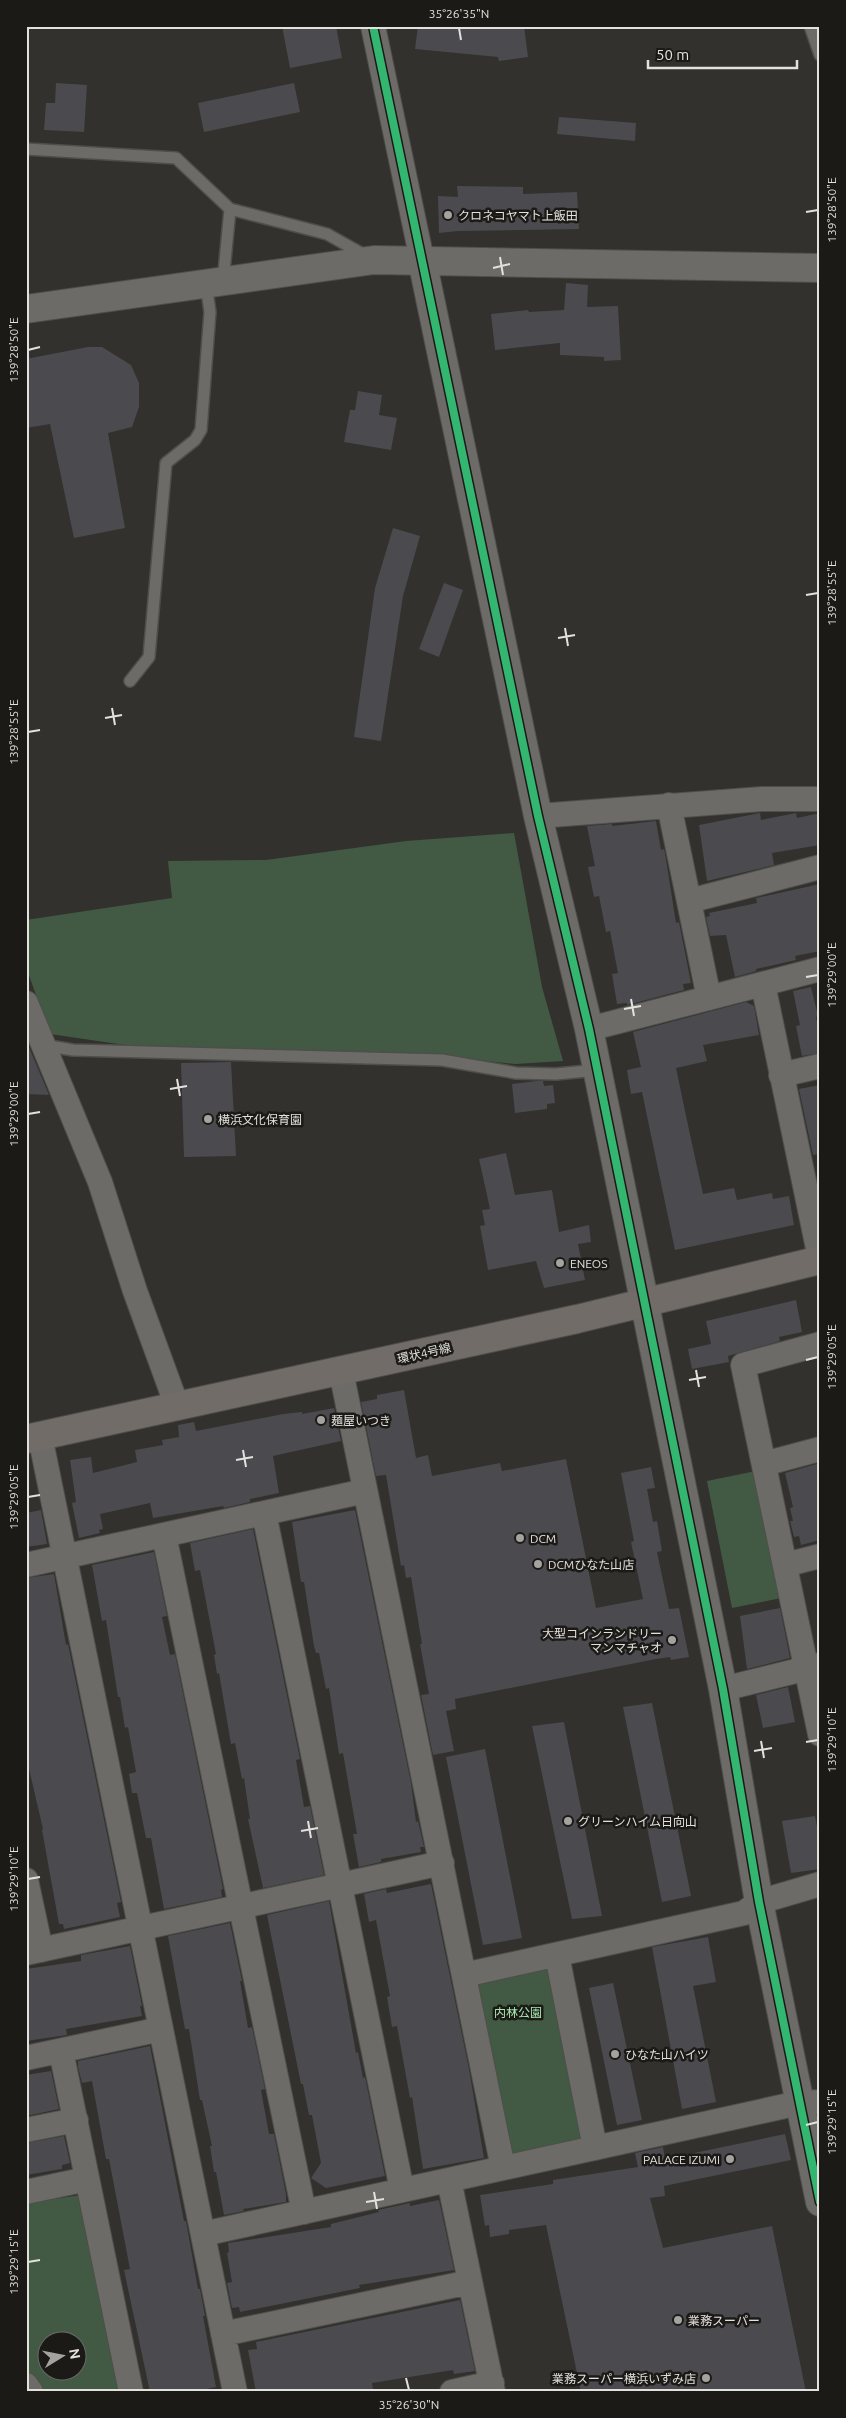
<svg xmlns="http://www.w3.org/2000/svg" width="846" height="2418" font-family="Ubuntu,'Noto Sans JP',sans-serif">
<rect width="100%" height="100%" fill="#32312d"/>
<!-- green -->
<path fill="#425a44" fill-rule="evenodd" d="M514,833L542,987L563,1061L515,1064L441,1056L279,1053L132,1046L50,1034L26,967V920L172,898L168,861L266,860L406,841Z
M756,1471L781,1598L732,1608L707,1481Z
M548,1965L584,2143L511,2158L472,1981Z
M81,2195L121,2392H42L26,2369V2203ZM48,2340H78V2370H48Z"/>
<!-- building -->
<path fill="#4b4a4f" d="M282,26H336L342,58L290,68Z
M418,26L495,28V26H524L528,57L499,61L498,57L415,49Z
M56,83L87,85L84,132L44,130L46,103H55Z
M294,83L300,112L204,132L198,103Z
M559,117L636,123L635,141L557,134Z
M457,186L523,187V194L577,192L579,229L458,231L439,233L438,196L458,197Z
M566,283L588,285L587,307L618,306L621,360L604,361V357L560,355V343L495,350L491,314L528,310L529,312L564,310Z
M88,347H102L131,365L139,383V407L132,427L108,433L125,528L74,538L50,424L26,428V359Z
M358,391L382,395L379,415L397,418L391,450L344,442L350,410H355Z
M393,528L420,536L403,596L381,741L354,737L375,588Z
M444,583L463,590L439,657L419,649Z
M760,813L761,820L796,813L797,818L820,813V845L772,853L774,865L707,881L699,825Z
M656,821L661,850L664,849L665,853L676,923L679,922L691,983L683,984L684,990L627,1005V1003L617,1004L612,974L618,973L610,931L606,932L599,896L594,897L588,867L595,866L587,826L612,824V826Z
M820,884V951L795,956L796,960L756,969V971L735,977L726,935L710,936L706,917L710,916L709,913L757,903L756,898Z
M811,987L818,1016L816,1017L820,1036V1053L802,1056L796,1026L800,1025L793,991Z
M746,1002L754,1006L759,1035L703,1045L707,1061L676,1068L689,1130L703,1194L734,1188L737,1200L772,1193L773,1199L789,1196L794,1225L675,1250L642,1092L631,1094L627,1070L641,1067L633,1032Z
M26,1040L49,1095L26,1094Z
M231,1062L236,1156L184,1157L181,1063Z
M537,1081H543L544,1086L553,1085L555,1103L547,1104V1109L515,1113L512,1084Z
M820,1085V1154L813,1155L799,1089Z
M506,1153L515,1195L552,1190L559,1232L589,1225L591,1242L578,1244L585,1280L544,1288L536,1261L488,1270L480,1226L485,1225L482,1210L490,1209L479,1159Z
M796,1300L802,1332L779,1337L780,1341L728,1356L729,1362L692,1369L688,1349L711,1344L706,1321Z
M404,1390L416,1458L428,1455L432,1476L500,1463L502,1471L566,1459L596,1608L643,1599L631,1542L634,1541L621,1473L651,1467L655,1488L647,1489L653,1522L657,1521L662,1551L657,1552L669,1609L679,1608L689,1657L671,1660L670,1657L656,1659L455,1699L456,1709L446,1711L454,1751L433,1755L421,1695L429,1694L420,1644H422L411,1577L406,1578L404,1565L401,1566L386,1475L376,1476L361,1402L377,1399V1395Z
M334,1408L341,1441L273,1456L279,1493L250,1499V1502L224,1508L223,1506L153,1518L150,1503L100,1514L103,1529L99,1530L100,1533L79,1538L72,1503L76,1502L70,1460L91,1457L93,1473L137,1462L135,1450L163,1445L162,1440L179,1437L178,1425L194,1422L196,1431L283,1414L302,1412V1414Z
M820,1463V1540L801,1545L799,1536L794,1537L790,1521H793L790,1508L793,1507L785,1473Z
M41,1510L47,1544L26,1547V1513Z
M355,1510L411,1783L416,1822L418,1821L424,1847H420L421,1852L381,1859V1862L359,1867L353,1834H357L343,1753L339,1754L329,1688L326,1689L319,1653H316L314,1646L304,1582H301L292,1522Z
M253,1529L300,1759L296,1760L304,1807L310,1806L324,1875L263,1888L248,1819H250L244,1778L242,1779L235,1743L231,1744L219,1673L217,1674L214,1655L216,1654L200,1570L195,1571L190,1543Z
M154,1552L167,1616L162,1617L170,1655L175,1654L223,1889L221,1890L222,1897L164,1909L151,1838H146L137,1793H132L129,1774L136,1772L128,1727L125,1728L120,1697H118L106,1620L102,1621L92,1565Z
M54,1574L66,1645L68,1644L121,1902L117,1903L120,1917L64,1929L63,1924H59L42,1830L43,1829L26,1756V1578Z
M780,1608L790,1658L747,1669L740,1616Z
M788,1687L795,1722L763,1728L756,1695Z
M652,1703L691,1896L662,1902L623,1707Z
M564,1722L602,1916L572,1919L532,1726Z
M485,1749L522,1938L483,1945L446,1757Z
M815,1816L820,1843V1869L791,1873L782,1821Z
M431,1884L469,2069L484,2158L423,2169L412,2097L410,2098L397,2026L392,2027L387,1997L390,1996L376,1920L369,1922L364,1894L386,1889L387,1893Z
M329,1901L356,2053L358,2052L363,2078L365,2077L385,2176L326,2188L311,2178L321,2163L312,2115H309L303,2084H301L267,1915Z
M230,1923L242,1981H240L248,2028L252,2027L265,2089L261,2090L269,2134H274L286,2194V2202L243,2209L244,2211L224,2215L216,2172H214L210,2146H212L202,2100H200L189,2029H185L168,1936Z
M708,1937L716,1982L693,1986L716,2102L682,2109L652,1947Z
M130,1946L142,2006H140L142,2016L66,2029L67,2035L26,2041V1969L81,1961V1955Z
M613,1983L642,2120L617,2125L589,1988Z
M150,2046L184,2221H186L198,2289H200L205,2316H203L216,2387L192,2392H150L124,2270L130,2269L109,2159H106L92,2081L82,2083L78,2067V2061Z
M51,2071L59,2109L26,2116V2075Z
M785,2134L791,2160L664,2186L665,2196L650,2198L663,2248L772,2226L806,2392H581L546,2225L509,2230V2234L490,2237L489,2225L485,2226L480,2195L553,2184V2180L638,2167L635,2153L663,2147L665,2159Z
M64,2136L70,2163L62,2165V2169L26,2175V2143Z
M439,2200L454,2270L359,2285L360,2288L240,2312L239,2307L232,2308L227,2283L232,2282L227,2253L229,2252L228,2243L331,2227V2224L379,2212L378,2210L410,2203V2206Z
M460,2300L475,2371L454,2374L453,2370L372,2383L373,2389L358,2392H256L248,2350L257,2349L256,2342Z"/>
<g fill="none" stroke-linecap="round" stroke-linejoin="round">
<!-- service casing -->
<g stroke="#4e4e4a" stroke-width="14">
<path id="service" d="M810,26L820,55
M26,149L176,158L230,209L327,234L368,257
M223,282L230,209
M130,681L149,657L166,463L195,440L201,430L210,312L206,284
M43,1045L73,1050L442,1060L516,1073L556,1074L597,1070"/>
</g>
<!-- minor casing -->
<g stroke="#4e4e4a" stroke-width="26">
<path id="minor" d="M373,26L422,260
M669,805L709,998
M538,816L762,799H820
M689,901L820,867
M763,984L820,1258
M26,1003L100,1182L135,1291L177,1406
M589,1029L820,969
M781,1075L820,1066
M820,1344L743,1365L820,1734
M341,1371L503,2168
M40,1436L235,2392
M764,1464L820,1449
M264,1513L402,2190
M164,1535L304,2212
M26,1565L365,1491
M785,1565L820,1556
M723,1689L820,1665
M26,1880L41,1950
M26,1953L442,1863
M557,1955L595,2148
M464,1975L744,1913L759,1902L820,1884
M61,2051L131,2392
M26,2058L161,2029
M26,2130L76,2120
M449,2180L493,2392
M26,2192L87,2179
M203,2234L799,2103L820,2102
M223,2334L470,2282
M26,2385L31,2392
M452,2392L492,2383"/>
</g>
<!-- tertiary casing -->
<g stroke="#4e4e4a" stroke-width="30">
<path id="tertiary" d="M422,260L538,816L589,1029L723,1689L759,1902L820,2202
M26,309L374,260L820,268"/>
</g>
<!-- primary casing -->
<g stroke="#4e4e4a" stroke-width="30">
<path id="primary" d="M26,1439L577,1319L820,1260"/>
</g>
<!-- service -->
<use href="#service" stroke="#6c6b68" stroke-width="11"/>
<!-- minor -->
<use href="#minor" stroke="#6c6b68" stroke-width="24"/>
<!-- tertiary -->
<use href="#tertiary" stroke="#6c6b68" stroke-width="28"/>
<!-- primary -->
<use href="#primary" stroke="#726c68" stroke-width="28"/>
<!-- cycleway casing -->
<g stroke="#1b1a17" stroke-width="11">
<path id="cycleway" d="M373,26L538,816L589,1029L723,1689L759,1902L820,2202"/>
</g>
<!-- cycleway -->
<use href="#cycleway" stroke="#33b770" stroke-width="8"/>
</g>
<!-- ticks -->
<path fill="none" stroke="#e3e1dd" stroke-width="2" d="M459,28L461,40M806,212L818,210M500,257L503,275M493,268L510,264M28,350L40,347M806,595L818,593M565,628L568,646M558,638L575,635M112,708L115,725M105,718L122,715M28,732L40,730M806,977L818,975M631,999L634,1016M624,1009L641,1006M177,1079L180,1096M170,1089L187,1086M28,1114L40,1112M806,1360L818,1357M696,1370L699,1387M689,1380L706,1377M243,1450L246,1467M236,1460L253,1457M28,1497L40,1495M761,1741L764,1758M806,1742L818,1740M754,1751L772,1748M308,1821L311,1838M301,1831L318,1828M28,1879L40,1877M806,2125L818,2122M374,2192L377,2209M366,2202L384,2199M28,2262L40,2260M406,2378L409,2390"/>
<!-- markers -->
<g fill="#a5a39f" stroke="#1b1a17" stroke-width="2">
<circle cx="448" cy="215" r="5"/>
<circle cx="208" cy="1119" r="5"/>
<circle cx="560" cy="1263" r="5"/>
<circle cx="321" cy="1420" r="5"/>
<circle cx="520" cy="1538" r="5"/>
<circle cx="538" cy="1564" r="5"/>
<circle cx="672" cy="1640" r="5"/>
<circle cx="568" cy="1821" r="5"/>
<circle cx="615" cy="2054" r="5"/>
<circle cx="730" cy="2159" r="5"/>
<circle cx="678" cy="2320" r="5"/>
<circle cx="706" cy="2378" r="5"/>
</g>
<g text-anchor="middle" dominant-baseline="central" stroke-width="5" stroke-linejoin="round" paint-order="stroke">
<!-- poi labels -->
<g font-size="12" fill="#e3e1dd" stroke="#1b1a17" text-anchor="start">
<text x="458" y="215">クロネコヤマト上飯田</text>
<text x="218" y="1119">横浜文化保育園</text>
<text x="570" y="1263">ENEOS</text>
<text x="331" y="1420">麺屋いつき</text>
<text x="530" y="1538">DCM</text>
<text x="548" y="1564">DCMひなた山店</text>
<text x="662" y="1633" text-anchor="end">大型コインランドリー<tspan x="662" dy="14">マンマチャオ</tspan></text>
<text x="578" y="1821">グリーンハイム日向山</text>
<text x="625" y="2054">ひなた山ハイツ</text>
<text x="720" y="2159" text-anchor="end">PALACE IZUMI</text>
<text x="688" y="2320">業務スーパー</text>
<text x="696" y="2378" text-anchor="end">業務スーパー横浜いずみ店</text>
</g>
<!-- street labels -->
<g font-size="12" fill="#e3e1dd" stroke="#1b1a17">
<text transform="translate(424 1353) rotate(-13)">環状4号線</text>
</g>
<!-- park labels -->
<g font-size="12" fill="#a7e9ae" stroke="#1b1a17">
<text x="518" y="2012">内林公園</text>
</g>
</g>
<!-- border -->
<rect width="846" height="2418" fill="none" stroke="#1b1a17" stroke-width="55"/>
<!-- north arrow -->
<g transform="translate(62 2356) rotate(80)"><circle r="24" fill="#1b1a17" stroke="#6b6a66"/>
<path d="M0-4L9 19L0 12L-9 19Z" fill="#a5a39f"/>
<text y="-8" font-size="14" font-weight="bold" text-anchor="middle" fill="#e3e1dd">N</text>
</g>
<!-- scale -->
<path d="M648 60v8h149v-8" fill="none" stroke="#e3e1dd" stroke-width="2.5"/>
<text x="656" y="60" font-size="15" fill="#e3e1dd" stroke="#1b1a17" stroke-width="4" paint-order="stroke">50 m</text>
<rect x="28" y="28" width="790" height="2362" fill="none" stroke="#e3e1dd" stroke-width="2"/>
<g font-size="12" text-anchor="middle" fill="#e3e1dd">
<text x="459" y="18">35°26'35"N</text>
<text transform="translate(832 210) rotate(-90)" y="4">139°28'50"E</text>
<text transform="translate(14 350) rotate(-90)" y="4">139°28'50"E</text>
<text transform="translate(832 593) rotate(-90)" y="4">139°28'55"E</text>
<text transform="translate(14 732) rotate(-90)" y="4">139°28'55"E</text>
<text transform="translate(832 975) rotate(-90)" y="4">139°29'00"E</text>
<text transform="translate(14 1114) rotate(-90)" y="4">139°29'00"E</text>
<text transform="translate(832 1357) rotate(-90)" y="4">139°29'05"E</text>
<text transform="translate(14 1497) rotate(-90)" y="4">139°29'05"E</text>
<text transform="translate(832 1740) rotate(-90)" y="4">139°29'10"E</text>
<text transform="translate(14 1879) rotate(-90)" y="4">139°29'10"E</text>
<text transform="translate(832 2122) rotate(-90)" y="4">139°29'15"E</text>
<text transform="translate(14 2262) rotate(-90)" y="4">139°29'15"E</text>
<text x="409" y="2409">35°26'30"N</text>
</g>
</svg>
